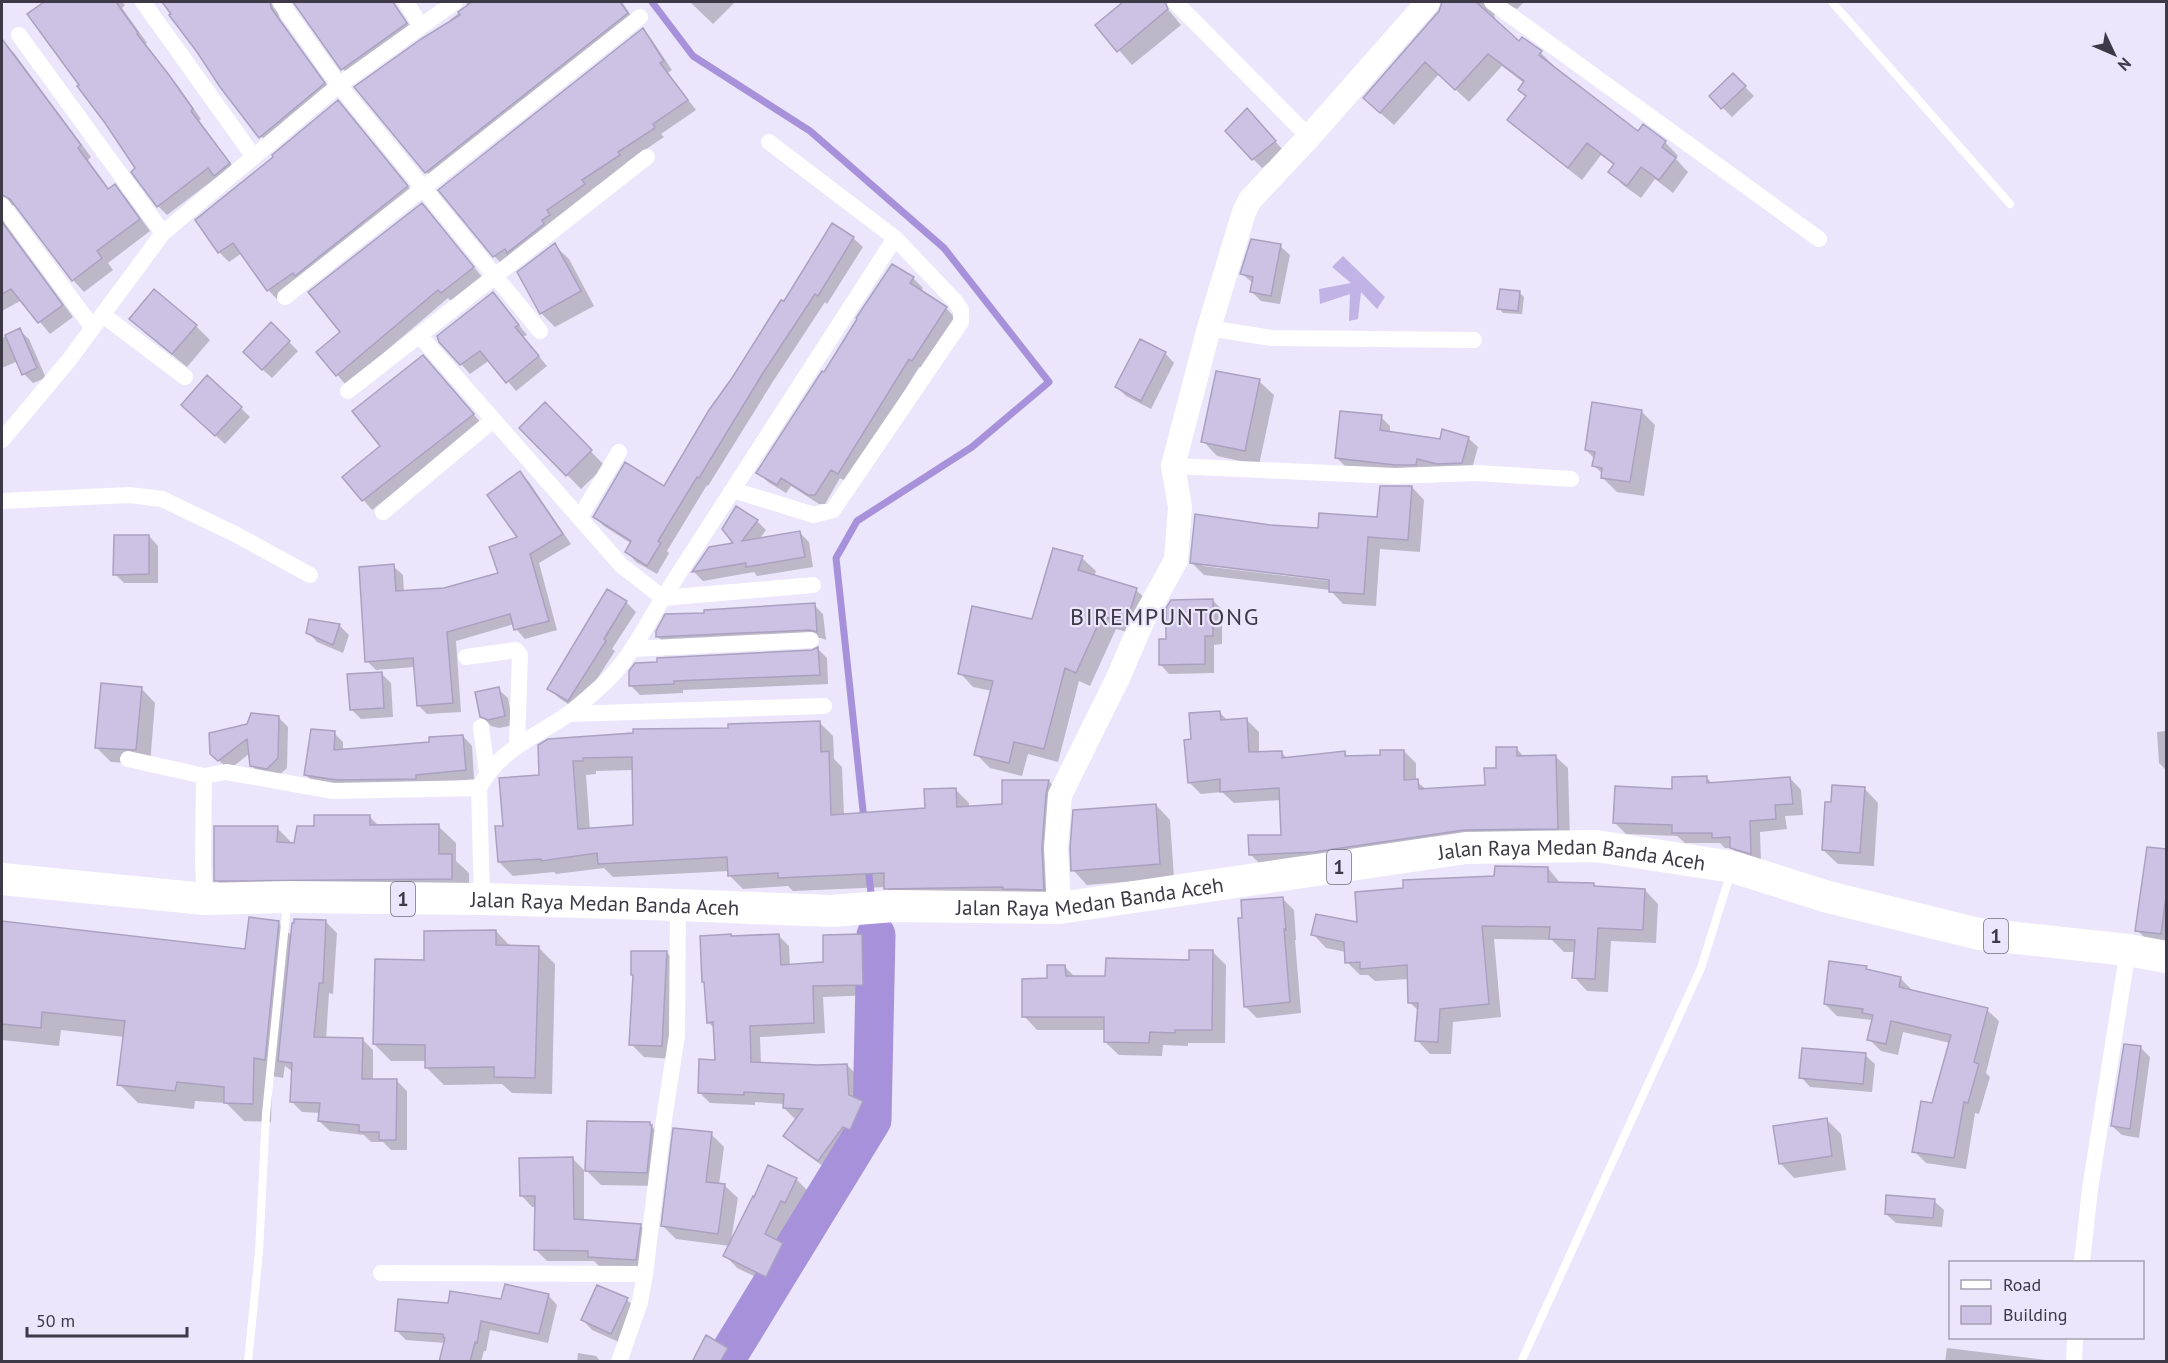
<svg xmlns="http://www.w3.org/2000/svg" width="2168" height="1363" font-family="'PT Sans',sans-serif">
<rect width="100%" height="100%" fill="#ebe6fb"/>
<!-- green -->
<path fill="#c1b3e5" d="M1343,256L1385,297L1377,309L1361,292L1358,319L1349,321L1350,294L1320,304L1319,289L1351,283L1332,267Z"/>
<!-- shadow -->
<path fill="#0003" fill-rule="evenodd" d="M46,2H122L125,5L122,8L147,43L145,44L178,86L201,119L199,121L238,173L217,177L167,215L158,206L138,169L81,85L29,14Z
M164,2H287L278,13L280,19L333,93L270,147L221,86Z
M293,2H393L415,33L352,79L343,69Z
M437,2H622L636,23L435,182L356,87L452,22L450,20L466,7L467,2H459L446,11Z
M690,2H735L713,24Z
M1125,2H1162L1181,25L1132,65L1097,25Z
M1443,2H1524L1517,9L1507,4L1497,9L1494,16L1498,23L1519,43L1541,53L1554,66L1553,67L1638,133L1665,142L1678,156L1676,159L1688,172L1673,193L1655,179L1641,198L1623,185L1610,172L1614,165L1601,155L1582,180L1523,133L1509,120L1527,97L1524,83L1502,66L1469,102L1439,74L1394,125L1378,111L1440,12Z
M643,30L652,40L672,70L668,73L696,110L661,134L664,137L627,162L629,165L591,190L594,194L503,265L494,256Z
M2,42L14,53L91,157L88,160L110,190L115,186L126,198L150,231L108,263L113,270L84,292L73,280L19,208L14,205L7,208L2,218L5,224L73,317L50,334L22,300L2,311V262L6,260L2,254Z
M1733,75L1754,96L1732,117L1711,96Z
M347,111L416,196L277,299L268,290L242,253L229,262L219,252L197,220Z
M1256,120L1284,151L1262,168L1253,159Z
M431,214L482,277L451,301L448,298L346,385L318,352L342,332Z
M853,238L863,247L827,304L825,302L772,383L708,486L707,485L667,551L669,553L657,574L636,562L627,552L632,544L604,526L595,517L664,488L784,303Z
M554,245L569,259L594,306L555,327L540,312Z
M1280,246L1290,255L1280,304L1261,301L1251,291L1253,283L1242,274Z
M893,266L913,278L923,288L920,292L946,308L955,318L922,369L919,367L848,483L840,478L825,504H819L791,486L786,493L768,482L758,472L825,374Z
M1519,292L1524,297L1522,314L1503,313L1499,308Z
M493,294L527,335L523,337L547,366L516,391L490,360L470,374L461,364Z
M131,319L196,326L210,340L187,367L145,333Z
M271,324L298,351L272,378L254,362Z
M19,330L29,339L46,378L33,383L24,374L18,361L2,368V338Z
M1165,353L1174,363L1151,409L1126,396L1117,387Z
M432,366L482,424L372,510L344,477L382,446Z
M1259,381L1274,395L1259,465L1217,456L1203,441Z
M545,404L605,466L581,489L521,428Z
M241,408L250,417L225,444L192,414Z
M1641,411L1655,425L1644,496L1617,492L1602,477L1603,474L1594,466L1595,459L1586,450Z
M1381,417L1390,426V433L1441,440L1468,438L1478,447L1471,472L1425,474L1346,467L1336,457Z
M519,473L529,482L571,544L539,563L557,630L525,639L516,629L514,624L456,641L461,712L427,714L418,705L415,667L376,670L367,661L393,566L403,575L404,592L444,589L500,574L520,537Z
M1412,487L1424,500L1420,552L1380,549L1376,606L1343,604L1330,590L1204,575L1191,562L1269,526L1319,530L1379,519ZM1203,563L1337,579V582L1203,566Z
M757,521L766,530L759,540L800,533L809,542L813,567L757,576L754,572L703,581L694,572L709,548L736,544Z
M149,536L158,546V583H124L115,574Z
M1082,558L1096,571L1094,577L1136,590L1150,603L1140,636L1116,629L1090,686L1079,681L1058,762L1028,754L1022,776L990,768L976,754L992,691L973,687L960,673L1033,621Z
M608,591L626,602L636,612L612,649L615,651L577,710L559,698L549,688Z
M1212,600L1222,609V644L1214,645V673L1169,674L1160,664L1168,641Z
M814,605L823,614L826,640L821,638L667,646L658,637L705,614Z
M339,625L349,635L343,653L317,642L308,632Z
M818,649L827,658L828,684L683,690V693L640,695L631,686L812,652Z
M381,673L391,683L393,717L361,719L352,710Z
M141,688L155,703L150,764L111,762L97,748Z
M498,689L508,698L513,725L499,728L491,726L482,716Z
M1219,712L1228,721L1247,720L1259,732V753L1281,752L1288,759L1344,752L1349,757L1382,756L1404,751L1416,763V781L1427,790L1486,787L1516,748L1525,758L1556,757L1568,768L1570,840L1262,866L1250,854L1282,836L1281,800L1234,803L1222,792L1201,794L1189,782L1193,740Z
M278,717L288,727L287,768L277,777L261,774L251,765L250,753L229,770L211,753Z
M819,722L833,736L834,759L842,767L844,815L927,809L955,789L969,803V807L1003,806V782L1049,781L1062,795L1057,903L900,902L886,887L793,891L788,886L743,889L729,875V871L613,877L604,868L556,874L554,872L513,876L499,862L504,827L540,776L539,746ZM633,770L635,826L590,830L586,775L596,774V771Z
M2166,731V770L2159,763L2157,732Z
M334,733L343,742V750L431,744L463,736L472,746L474,779L425,784H315L306,775Z
M1707,778L1713,784L1790,778L1801,790L1803,815L1785,816L1787,829L1760,832L1761,864L1743,859L1732,848H1725L1720,843H1685L1677,836L1626,834L1615,823L1674,790Z
M1864,788L1878,803L1874,866L1838,864L1823,850L1832,804Z
M1156,805L1170,820L1174,878L1087,885L1073,870Z
M370,817L379,826H438L456,843V861L469,873V896L234,898L216,880L277,828L295,846L315,828Z
M2148,848L2166,851V944L2149,942L2137,930Z
M1548,868L1561,884H1593L1597,888L1645,890L1658,904L1656,943L1611,941L1608,992L1587,991L1574,977L1575,952H1564L1552,940L1494,939L1501,1017L1453,1022L1451,1054H1430L1417,1040L1419,1011L1410,1003L1409,979L1375,981L1368,975H1360L1347,962L1346,952L1326,948L1313,934L1359,924L1404,889Z
M1283,899L1294,910L1296,940H1295L1301,1013L1257,1018L1245,1006Z
M326,922L337,933L333,994L329,993L326,1039H362L373,1050V1080H396L407,1091V1150H391L383,1142H371L364,1135L330,1131L319,1121L320,1113L302,1112L291,1101L293,1072L285,1066L283,1078L272,1076L271,1122L244,1121L226,1103L195,1101L194,1109L138,1103L119,1084L125,1037L61,1030L59,1046L2,1040V923L246,951L278,923L292,936Z
M496,931L511,947H538L555,964L552,1094L512,1093L502,1084L444,1085L427,1068V1061H391L374,1044L426,961Z
M778,935L789,946L790,966L825,964L861,935L872,946L873,995L823,997L825,1033L760,1037L761,1064L818,1067L847,1065L858,1076L859,1101L873,1113L861,1140L854,1137L830,1171L796,1147L785,1136L798,1119H795L784,1108L785,1104L755,1102V1105L710,1103L699,1092L717,1062L715,1029L708,1022L706,984L703,982Z
M1212,951L1226,965L1225,1043H1188V1046L1163,1045L1162,1056L1119,1055L1105,1042V1030H1037L1024,1016L1048,980L1065,967L1076,978H1107L1190,962Z
M667,953L679,965L674,1059L644,1057L631,1044L635,976Z
M1866,967L1870,972L1901,979L1913,991L1987,1010L1999,1021L1986,1073L1990,1077L1979,1114L1975,1113L1966,1169L1926,1163L1914,1151L1933,1104L1950,1043L1903,1032L1898,1055L1881,1051L1869,1039L1872,1020L1837,1016L1825,1004Z
M2140,1047L2150,1057L2139,1138L2122,1135L2112,1126Z
M1865,1055L1875,1064L1872,1092L1810,1087L1801,1077Z
M1826,1119L1841,1134L1846,1170L1794,1178L1780,1163Z
M649,1124L664,1138L661,1186L601,1185L587,1171Z
M711,1134L724,1147L719,1185L725,1186L738,1198L731,1241L796,1179L808,1191L797,1214L793,1212L778,1243L794,1257L779,1288L737,1268L725,1255L730,1246L676,1239L663,1226Z
M573,1159L584,1170V1222L640,1225L651,1236L647,1270L600,1267L594,1261H547L536,1250V1207H532L521,1195Z
M1934,1201L1944,1210L1942,1227L1896,1223L1886,1214Z
M548,1295L557,1305L548,1343L490,1330L486,1351H484L481,1362H441L445,1343L406,1340L396,1330L450,1305Z
M627,1300L637,1309L621,1343L592,1330L583,1320Z
M1947,1348L2054,1361V1362H1945Z
M727,1349L736,1358L734,1362H693Z
M578,1353L596,1356L601,1362H577Z"/>
<g fill="none" stroke-linecap="round" stroke-linejoin="round">
<!-- stream -->
<path stroke="#a791da" stroke-width="7" d="M652,2L693,56L810,131L944,248L1049,382L972,447L857,521L836,558L864,820
M868,867L872,901
M873,915L876,935"/>
<!-- river -->
<path stroke="#a791da" stroke-width="39" d="M724,1362L872,1120L876,935"/>
</g>
<!-- building -->
<path fill="#ccc3e4" stroke="#aaa1c1" stroke-width="1.5" fill-rule="evenodd" d="M44,2H116L138,33L137,34L169,75L193,109L191,111L230,163L214,176L208,168L157,207L131,172L135,168L105,123L77,86L79,85L27,14Z
M162,2H270L271,8L325,83L259,138L220,87L197,52L169,15L171,14Z
M293,2H393L407,23L341,70Z
M472,2H620L628,13L425,173L354,87L421,39L460,15L458,12Z
M1123,2H1165L1168,9L1117,52L1095,25Z
M1442,2H1476L1519,41L1522,37L1542,51L1539,55L1638,131L1643,124L1666,141L1662,147L1676,158L1659,180L1641,167L1627,186L1608,172L1614,164L1587,143L1568,168L1507,120L1526,96L1518,90L1524,81L1488,54L1455,90L1425,62L1380,113L1363,98L1439,11Z
M643,28L664,61L660,63L688,100L653,124L655,128L618,152L620,155L582,180L585,184L547,210L550,215L542,220L544,224L507,253L505,249L493,257L438,190Z
M2,39L81,145L78,148L108,189L115,184L140,219L97,251L102,258L72,281L10,199L2,195Z
M1733,73L1746,86L1721,109L1709,96Z
M338,100L408,186L295,276L293,273L267,291L233,243L218,253L195,220L273,157L272,155Z
M1247,108L1276,141L1252,160L1225,131Z
M422,203L474,267L441,293L438,290L336,376L316,352L340,332L308,292Z
M2,222L63,305L38,323L11,289L2,294Z
M832,223L854,237L818,296L815,294L763,373L699,478L697,477L658,541L661,543L647,566L625,552L631,541L593,517L625,462L664,486L709,410L732,378L781,300L784,301Z
M1251,239L1281,244L1271,296L1250,292L1253,277L1240,274Z
M555,243L581,291L540,314L517,272Z
M892,264L914,277L910,283L947,307L912,361L909,359L838,474L831,470L815,495H808L781,478L777,485L756,473L822,371L824,372L857,319L856,318Z
M154,289L197,325L172,354L129,319Z
M1500,289L1520,291L1518,311L1497,309Z
M493,292L519,325L515,327L539,356L506,383L480,351L460,365L439,342L437,336Z
M271,322L290,341L262,370L243,352Z
M20,328L37,368L22,375L5,335Z
M1140,339L1166,352L1141,401L1115,387Z
M423,355L474,414L362,501L342,477L380,446L352,411Z
M1216,371L1260,379L1245,451L1201,442Z
M207,375L242,407L215,436L181,405Z
M545,402L592,450L566,476L519,428Z
M1592,402L1642,410L1630,482L1601,478L1602,468L1592,466L1595,452L1585,450Z
M1340,411L1382,415L1380,430L1440,439L1442,429L1469,437L1462,463L1437,464L1417,459L1416,465H1395L1335,458Z
M520,471L563,534L530,554L549,621L514,630L510,614L447,632L453,703L417,706L413,658L365,662L359,567L394,564L396,591L444,588L498,573L489,547L517,537L487,495Z
M1380,486H1412L1408,540L1368,537L1364,594L1329,592V580L1190,563L1195,514L1270,525L1318,528L1319,513L1377,517Z
M736,506L758,520L742,541L800,531L805,557L746,567V563L692,572L709,547L733,543L722,529Z
M114,535H149V574L113,575Z
M1053,548L1083,556L1078,570L1137,588L1128,618L1126,623L1102,616L1076,673L1065,668L1044,749L1014,742L1009,763L974,755L993,681L958,674L972,606L1032,619Z
M607,589L627,601L604,639L606,641L568,701L547,689Z
M1213,599V636H1205V664L1159,665V639H1166V608L1171,600Z
M815,603L817,632L810,630L656,637V631L665,614L704,613V610Z
M309,619L340,624L333,645L306,633Z
M818,647L820,675L674,681V684L629,686V671L635,663L657,662V658L812,650Z
M382,672L384,708L350,710L347,674Z
M101,683L142,687L136,750L95,748Z
M499,687L505,716L488,720L480,717L475,692Z
M1220,711L1221,720L1247,718L1249,752L1282,751V758L1345,751V756L1380,755V750H1404V780L1418,779L1419,789L1485,785L1484,768H1496V747H1517V756L1556,755L1558,829L1464,830L1314,852L1249,855L1248,835H1281L1279,788L1220,792V779L1188,783L1184,740L1191,739L1189,713Z
M251,713L279,716L278,758L267,769L250,766L247,739L218,761L210,754L209,733L247,724Z
M820,721L821,752L829,751L831,815L925,808L924,789L956,788L957,807L1002,804V780H1049L1046,794L1042,847L1044,890L1003,889V887L884,889V873L778,878V873L728,876L727,857L598,864L597,853L541,861V859L498,862L495,826H503L499,778L539,775L538,745L548,739L633,733V729L728,728V724ZM632,757L633,825L578,829L573,761H583V758Z
M311,729L335,731L334,750L429,742V737L463,735L466,770L416,775V779L337,780L304,775Z
M1707,776V783L1790,777L1793,804L1775,805L1776,819L1750,821L1751,854L1730,848V837L1712,838V833H1672V825L1613,823L1615,786L1672,789V777Z
M1832,785L1865,787L1860,853L1822,850L1825,802H1831Z
M1156,804L1160,864L1071,871L1070,848L1073,810Z
M314,815H370V825L439,824V854H452V879L214,881V826H278L277,842L294,843L297,826H314Z
M2147,847L2166,849V897L2161,934L2135,931Z
M1495,866L1548,867V882L1594,883V886L1645,889L1643,930L1598,928L1595,979L1572,978L1575,940L1549,939L1550,927L1482,926L1489,1004L1440,1009L1438,1042L1415,1041L1418,1003H1408L1407,965L1360,969V962L1345,963L1344,942L1311,935L1316,914L1357,922L1355,892L1403,888V880L1494,876Z
M1283,897L1286,930L1284,929L1290,1002L1244,1007L1238,918H1242L1241,900Z
M249,917L279,921L265,1060L254,1058L253,1104L224,1103V1087L177,1082L175,1091L117,1085L125,1021L42,1012L41,1028L2,1024V921L245,949Z
M294,919L326,920L323,983H319L314,1037L363,1038L362,1079H397L396,1140H379V1132H359V1125L318,1121L320,1103L290,1102L292,1063L278,1061L292,923H294Z
M496,930V945L539,946L535,1078L494,1077V1067L425,1068V1045L373,1044L375,959L424,960V931Z
M731,934V936L779,934L781,965L823,962V935L862,934L863,985L813,986L814,1023L750,1026L751,1062L818,1065L847,1064L849,1095L863,1101L850,1130L843,1127L818,1161L783,1136L803,1109L783,1108L784,1094L744,1092V1095L698,1093L699,1059L715,1060L713,1022L707,1023L704,982H702L700,936Z
M1189,950H1213L1212,1030H1175V1033L1150,1032L1149,1043L1104,1042V1017H1022V979L1047,978V965H1065L1066,976H1105L1106,958L1189,960Z
M631,951H667L662,1046L629,1045L633,975H631Z
M1829,961L1867,966L1866,969L1901,977L1899,987L1988,1008L1974,1062L1979,1064L1968,1103L1964,1102L1954,1158L1912,1152L1921,1101L1932,1103L1951,1035L1891,1021L1886,1044L1867,1040L1873,1015L1862,1013L1863,1009L1824,1004Z
M2124,1044L2141,1046L2130,1129L2111,1126Z
M1802,1048L1866,1053L1863,1084L1799,1078Z
M1827,1118L1832,1156L1779,1164L1773,1126Z
M587,1121L650,1122V1125H652L647,1173L585,1171Z
M673,1128L712,1132L706,1182L725,1184L718,1234L661,1226Z
M573,1157L574,1219L641,1224L636,1260L588,1257V1251L534,1250L535,1196H520L519,1158Z
M768,1165L797,1178L785,1203L781,1201L765,1234L783,1243L766,1277L723,1256L753,1196L754,1197Z
M1886,1195L1935,1199L1933,1218L1885,1214Z
M505,1284L549,1294L539,1334L481,1321L477,1343L475,1342L470,1362H439L445,1338L443,1337V1334L395,1331L398,1299L448,1303L450,1291L501,1299Z
M597,1285L628,1298L611,1334L581,1320Z
M706,1335L728,1348L720,1362H692Z"/>
<g fill="none" stroke-linecap="round" stroke-linejoin="round">
<!-- lane -->
<path stroke="#fff" stroke-width="8" d="M1832,2L2010,204
M248,1362L259,1252L266,1114L287,904
M1521,1362L1701,968L1731,872"/>
<!-- street -->
<path stroke="#fff" stroke-width="16" d="M143,2L254,157
M280,2L339,85L540,331
M406,2L421,26
M1175,2L1309,137
M1492,2L1819,239
M19,35L163,233
M2,205L93,328
M285,297L640,17
M103,315L185,377
M1209,328L1271,338L1474,340
M420,336L621,565L663,598L813,585
M348,391L647,157
M2,440L69,360L163,233L339,85L455,2
M1173,466L1395,476L1477,473L1571,479
M733,490L814,515L833,510L961,322V310L955,301L895,238L769,142
M2,501L129,495L162,499L235,534L310,575
M383,512L493,420
M580,517L619,452
M632,649L811,640
M466,657L516,650L520,655L517,744
M568,714L824,706
M481,727L487,773
M128,759L204,776L226,772L333,791L479,788
M204,776L203,864L205,899
M482,899L479,788C499,750 533,738 567,715C578,707 589,697 599,688C627,664 644,629 663,598L895,238
M2082,1262L2090,1189L2128,950
M381,1273L645,1274
M619,1362L640,1302L645,1274L663,1126L677,1035L678,905
M2074,1362L2075,1338"/>
<!-- secondary -->
<path stroke="#fff" stroke-width="24" d="M1059,908L1056,848L1060,795L1118,678L1142,622L1176,560L1180,507L1173,466L1209,328L1244,212L1250,200L1309,137L1428,2"/>
<!-- highway -->
<path stroke="#fff" stroke-width="32" id="s1" d="M2,879L205,899L288,897L482,899L678,905L831,911L894,906L1059,908L1466,848L1596,846L1733,867L1828,897L1979,934L2128,950L2166,957"/>
</g>
<g text-anchor="middle" dominant-baseline="central" stroke-width="4.5" stroke-linejoin="round" paint-order="stroke">
<!-- shield labels -->
<g fill="#ebe6fb" stroke="#716d7c" stroke-width="1.5">
<rect x="1327" y="850" width="24" height="34" rx="4.5"/>
<rect x="391" y="882" width="24" height="34" rx="4.5"/>
<rect x="1984" y="919" width="24" height="34" rx="4.5"/>
</g>
<g font-size="20" font-weight="bold" fill="#3d3946">
<text x="1339" y="867">1</text>
<text x="403" y="899">1</text>
<text x="1996" y="936">1</text>
</g>
<!-- street labels -->
<g font-size="21" fill="#3d3946" stroke="#ebe6fb">
<text stroke="none"><textPath href="#s1" startOffset="1576">Jalan Raya Medan Banda Aceh</textPath></text>
<text stroke="none"><textPath href="#s1" startOffset="1090">Jalan Raya Medan Banda Aceh</textPath></text>
<text stroke="none"><textPath href="#s1" startOffset="604">Jalan Raya Medan Banda Aceh</textPath></text>
</g>
<!-- quarter labels -->
<g font-size="24" letter-spacing="1.5" fill="#3d3946" stroke="#ebe6fb">
<text x="1165" y="616">BIREMPUNTONG</text>
</g>
</g>
<!-- border -->
<rect width="2168" height="1363" fill="none" stroke="#3d3946" stroke-width="6"/>
<!-- legend -->
<rect x="1949" y="1261" width="195" height="78" fill="#ebe6fb" stroke="#a5a1b3" stroke-width="1.5"/>
<rect x="1961" y="1280" width="30" height="9" fill="#ffffff" stroke="#a5a1b3" stroke-width="1.5"/>
<text x="2003" y="1291" font-size="18" fill="#3d3946">Road</text>
<rect x="1961" y="1306" width="30" height="18" fill="#ccc3e4" stroke="#a5a1b3" stroke-width="1.5"/>
<text x="2003" y="1321" font-size="18" fill="#3d3946">Building</text>
<!-- north arrow -->
<g transform="translate(2114 54) rotate(134)" stroke="#ebe6fb" stroke-width="4.5" paint-order="stroke">
<path d="M0-4.5L10 22L0 15L-10 22Z" fill="#3d3946"/>
<text y="-9" font-size="16" font-weight="bold" text-anchor="middle" fill="#3d3946">N</text>
</g>
<!-- scale -->
<path d="M27 1327v9h160v-9" fill="none" stroke="#3d3946" stroke-width="3"/>
<text x="36" y="1327" font-size="18" fill="#3d3946" stroke="#ebe6fb" stroke-width="4.5" paint-order="stroke">50 m</text>
</svg>
